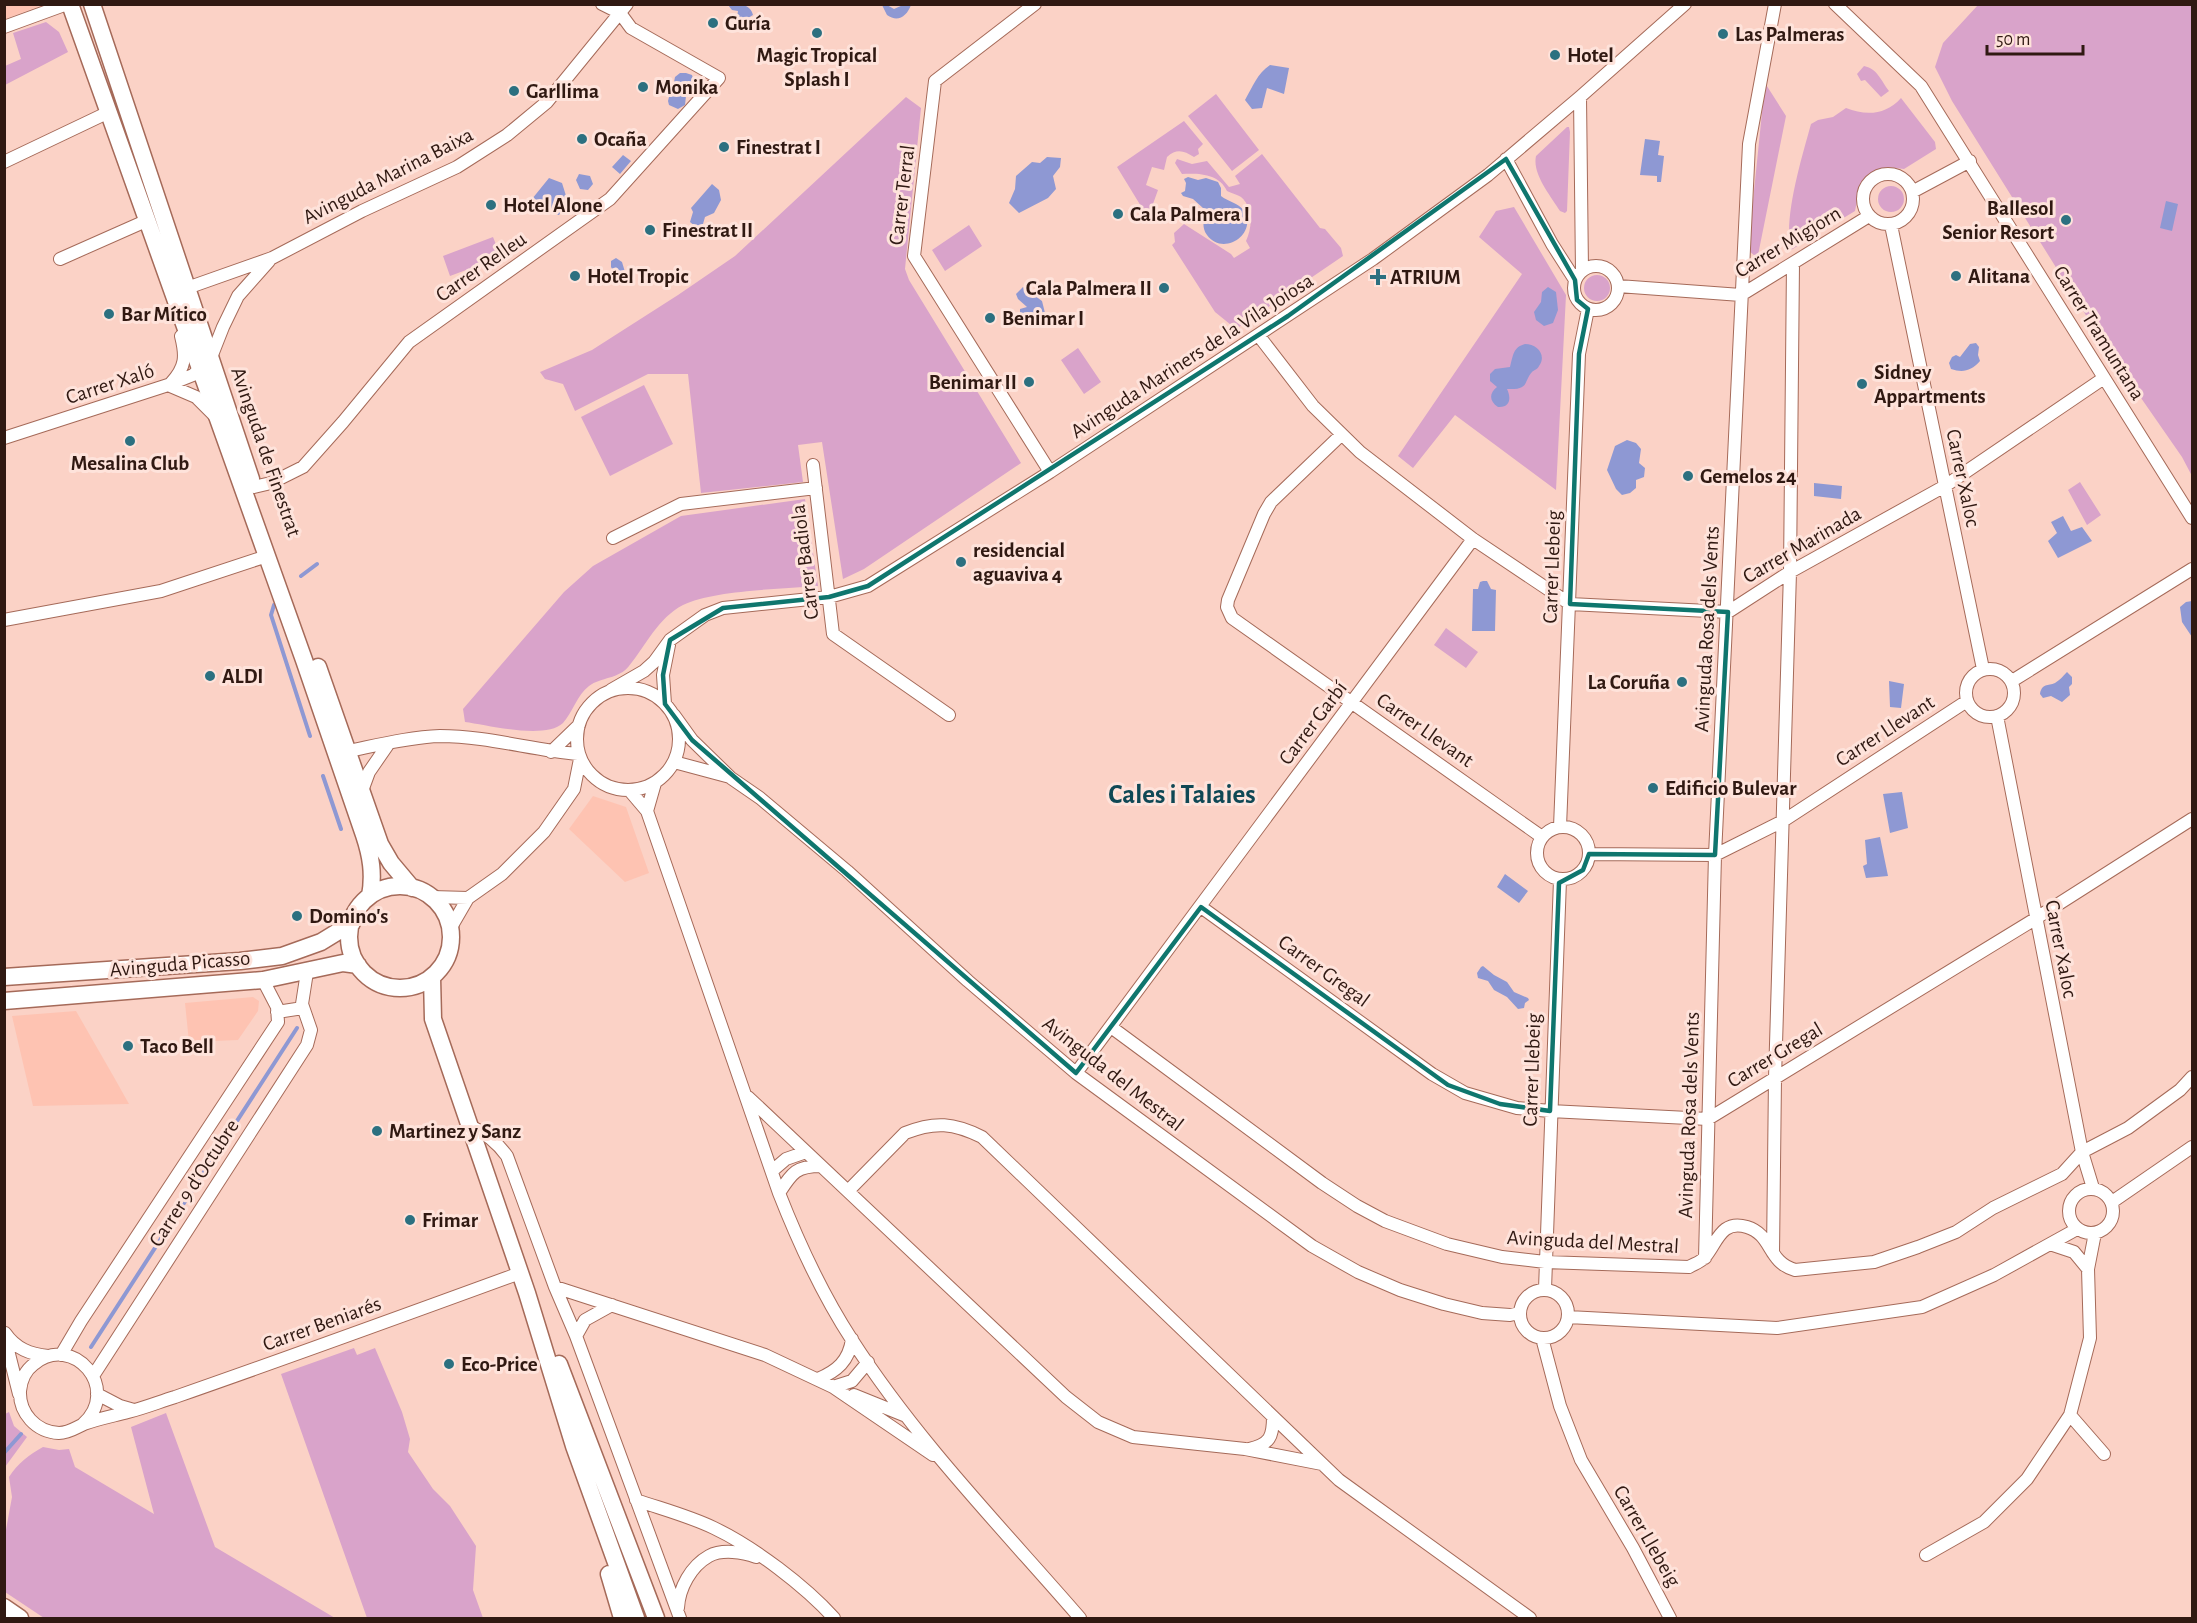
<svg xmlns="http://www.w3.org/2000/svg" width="2197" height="1623" font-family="'Alegreya Sans',sans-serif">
<rect width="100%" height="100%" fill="#fbd2c6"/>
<!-- built -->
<path fill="#fec3b2" d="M5,4H39V5L37,7L5,19Z
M593,796L626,807L649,873L625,882L569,829Z
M253,997L259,1001L258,1011L238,1040L189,1042L185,1003Z
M76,1011L115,1079L129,1104L33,1106L12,1016Z"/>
<!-- green -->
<path fill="#d9a3ca" d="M1978,5H2192V476L2182,457L2107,349L1952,101L1935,67L1943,43Z
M46,22L59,32L68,52L5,85V66L21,59L13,33Z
M1864,66C1878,69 1881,81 1889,91L1881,97L1865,80L1861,81L1857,74Z
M1765,83L1786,116L1758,255L1755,256L1748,250Z
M1216,94L1259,150L1232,171L1188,116Z
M906,97L921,108L905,269L909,280L1021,463L864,569L843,579L822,442L798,445L803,482L701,493L688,374H648L575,411L563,384L545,379L540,372L592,350L678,295L735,256Z
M1901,98L1935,142L1936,149L1904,169L1887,167L1868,176L1860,186L1855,211L1791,250C1783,218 1802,157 1811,124L1818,120L1833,117L1846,108C1866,116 1886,115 1901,98Z
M1184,121L1203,144L1198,149L1199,154L1194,157C1184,151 1177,148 1167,157L1164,170L1152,167L1146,185L1158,190L1149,215L1147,216L1117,167Z
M1567,127H1569L1570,132L1567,211L1565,213L1560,211C1551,196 1532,174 1536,156Z
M1262,154L1320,228L1325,229L1341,248L1343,256L1236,329L1215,312L1172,245L1175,242L1174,233L1184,224L1231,254L1234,258L1250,248L1246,241C1252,228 1254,208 1241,197C1238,195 1231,193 1227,191C1219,174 1200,173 1182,174L1175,163L1177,159L1192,164L1207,161L1229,187L1240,184L1235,176Z
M1878 199a13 13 0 1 1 26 0a13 13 0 1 1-26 0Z
M1514,207L1566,295L1556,490L1455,415L1413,468L1398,456L1522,274L1479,237L1496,211Z
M969,225L982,246L945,271L932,250Z
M493,237L501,257L450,276L443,256Z
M1584 288a13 13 0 1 1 26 0a13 13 0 1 1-26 0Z
M1078,348L1101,382L1084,394L1061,360Z
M644,385L673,444L610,476L581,417Z
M2080,482L2101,515L2087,525L2068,490Z
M805,499L818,586C782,589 713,590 683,605C658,618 646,645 629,666C619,679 601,677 589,686C577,695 573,712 563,723C545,740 488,725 465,722L463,709L564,592L593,566L681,516Z
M1446,628L1478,652L1466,668L1434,645Z
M354,1348L357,1355L375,1348L402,1412L410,1439L408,1452L433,1489L450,1506L476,1546L473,1590L483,1618H367L281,1374Z
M9,1412L14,1426L27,1437L5,1467V1414Z
M166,1413L215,1547L335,1618H44L5,1592V1535L12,1497L9,1477C18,1463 29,1455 43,1447L59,1450L69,1449L75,1467L154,1514L131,1427Z"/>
<!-- water -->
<path fill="#8e98d3" d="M728,5C739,4 750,3 753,15L748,18L747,24H742L737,17L738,11L732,10Z
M882,5H887L894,9L903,5H911C907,16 898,23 887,15Z
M1270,65L1289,68L1284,94L1267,88L1262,108L1252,109L1245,100C1253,86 1257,74 1270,65Z
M680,73H686L692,75L695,85L693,90L686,96L685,105L678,109L669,105L668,101L670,93L664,91V88L666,85L673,87L675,77Z
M1645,139L1660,141L1658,155L1664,156L1661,182H1657V176L1640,175Z
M623,155L631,161L620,174L612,167Z
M1047,157L1061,158L1060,167L1053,176L1056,189L1048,198L1019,213L1009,203L1015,189L1016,176L1032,162L1040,163Z
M579,174L590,176L593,184L588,190L580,189L576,180Z
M1188,177L1198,180L1206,178L1218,182L1221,188V196C1228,202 1238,202 1244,211C1258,234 1223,257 1207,235C1200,226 1206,217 1203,208L1193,199L1183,196L1181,193L1185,191L1186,183L1184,179Z
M549,178L562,183L568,202L559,215L536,211L532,199Z
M712,184L719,190L721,200L714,213L705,217L703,224L696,227L690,222L693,212L691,208Z
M2166,201L2178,204L2172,231L2160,228Z
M616,258L622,262L625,272L617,277L611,267V261Z
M1023,287L1042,301L1047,321L1044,327L1040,328L1034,325L1030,312L1025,318L1020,316V309L1027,307L1018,299L1016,294Z
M1548,287L1556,292L1558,310L1553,323L1544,326L1536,320L1534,312L1541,302L1542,292Z
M1976,343L1979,347L1978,355L1980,361C1971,371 1963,373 1951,369L1949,363L1952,357L1956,355L1960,357L1970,344Z
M1525,344C1537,344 1547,355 1539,366C1538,369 1534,370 1532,372C1523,382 1530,390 1507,389C1511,397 1511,408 1498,407C1489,401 1489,393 1497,387L1490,381V374L1495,369L1510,367C1513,356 1513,347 1525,344Z
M1627,440L1636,443L1641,449L1639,463L1645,468L1644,477L1636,480V488L1630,493L1622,495L1616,489L1607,470L1615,446Z
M1814,483L1842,486L1841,499L1814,496Z
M2063,516L2071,531L2082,527L2092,541L2058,558L2048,541L2057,533L2051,522Z
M1483,581H1487L1491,589L1496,590L1495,631H1472L1473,589H1478L1480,582Z
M2192,601V637L2182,622L2180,607L2186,602Z
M2067,672L2072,677V684L2069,687L2070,695L2062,702L2051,696L2043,698L2040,694C2042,683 2048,686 2055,683C2060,680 2063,676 2067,672Z
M1889,681L1904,684L1901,708L1890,707Z
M1902,792L1908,828L1890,833L1883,794Z
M1880,837L1888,876L1866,878L1863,866L1867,864L1865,840Z
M1505,874L1528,891L1519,903L1497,887Z
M1483,966L1494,975L1507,982L1514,992L1528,998L1529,1000L1525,1003L1524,1008L1518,1009L1507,997L1494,990L1488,981L1478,978L1477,973L1481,967Z"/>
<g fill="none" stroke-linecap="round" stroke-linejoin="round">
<!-- stream -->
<path stroke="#8e98d3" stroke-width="4" d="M301,576L317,564
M274,605L271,615L310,736
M323,776L341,829
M91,1347L297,1028
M4,1453L21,1434"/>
<!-- minor casing -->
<g stroke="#a56a59" stroke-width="14">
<path id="minor" d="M1035,4L935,81L914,256L1050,472
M1835,4L1921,86L2192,518
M4,27L67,4
M1580,97L1582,271
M1506,159L1552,244L1575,280
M4,162L109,112
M1863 199a25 25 0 1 1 50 0a25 25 0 1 1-50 0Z
M1912,192L1970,161
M1891,225L1983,669
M60,259L148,220
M1574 288a22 22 0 1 1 44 0a22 22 0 1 1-44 0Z
M1618,286L1741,295L1869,216
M187,288L272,258L362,211L457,167L507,135L547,102L627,4
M1259,336L1313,406L1360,452L1473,539L1570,604L1728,612L1790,572L1945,486L2104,378
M171,383C186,367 186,356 181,336
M168,385L196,397L214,415
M1341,435L1271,502L1264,514L1228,600L1227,607L1232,618L1542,837
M4,438L168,385L193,375L210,360L223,327L238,296L269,261
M813,465L833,634L949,715
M254,487L271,483L303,467L343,422L409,342L610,199L719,78L631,28L620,13L602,4
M613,538L681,504L816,488
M4,620L161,591L267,556
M1966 693a24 24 0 1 1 48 0a24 24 0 1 1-48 0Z
M2012,681L2192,569
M577 739a51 51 0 1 1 102 0a51 51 0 1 1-102 0Z
M611,690L644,671L654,662L670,640L705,615L723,608L829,597L868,586L1050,472L1373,259L1488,175L1580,97L1685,4
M665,704L663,675L669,645
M674,715L692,740L731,778L760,798L847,871L968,981L1076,1073L1312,1246L1358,1272L1400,1290L1444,1304L1482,1313L1510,1315L1519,1313
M1997,716L2082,1152L2093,1188
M348,751C378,745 410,737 440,736C487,736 532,750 578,754
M551,752L579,725
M674,762L730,777
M362,791L369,772L389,743
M630,791L647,811L779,1193C799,1244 822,1294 852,1340C917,1441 1002,1528 1080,1618
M647,811L655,783
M1537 853a26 26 0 1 1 52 0a26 26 0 1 1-52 0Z
M1560,827L1579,354L1588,309
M1589,854L1715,855L1783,821L1967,701
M432,897L468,898
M1201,907L1432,1074L1465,1093L1517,1108L1550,1111L1708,1119L2035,919L2192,819
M450,929L468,898L502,874L544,832L574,789L580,759
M277,1012L303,1008
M1111,1027L1322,1183L1357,1206L1385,1221L1447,1244L1502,1257L1545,1262L1689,1267C1694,1264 1701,1262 1705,1257C1717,1243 1721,1219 1747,1227C1773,1235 1767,1262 1795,1270L1874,1262L1918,1247L1956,1232L1993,1208L2062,1174L2082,1152L2128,1128L2180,1090L2192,1077
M1076,1073L1473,539
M748,1097L1066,1397L1098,1422L1133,1437L1245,1449L1322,1464
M468,1125C484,1132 497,1142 507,1156L555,1287L576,1336L680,1618
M772,1171L786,1159L806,1152
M2069 1211a22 22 0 1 1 44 0a22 22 0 1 1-44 0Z
M848,1191L905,1133C935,1121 954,1123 982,1137L1339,1480L1530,1618
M779,1193C792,1173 796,1166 821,1166
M2112,1202L2192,1147
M2050,1244L2074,1252L2088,1269
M1773,1253L1775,1078L1790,572L1793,263
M1705,1258L1715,855L1749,144L1775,4
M555,1287L765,1355L833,1387L933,1455
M1545,1289L1560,880
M1520 1314a24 24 0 1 1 48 0a24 24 0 1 1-48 0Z
M1568,1317L1777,1328L1922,1307L1994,1275L2077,1229
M5,1333C16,1349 30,1354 48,1356
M4,1334L19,1394
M576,1336L585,1320L612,1305
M1542,1338L1560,1406L1581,1460L1633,1548L1670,1618
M61,1355L81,1321L278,1022L277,1007L263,980
M93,1376L307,1045L311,1030L302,1004L307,972
M818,1379C837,1371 849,1361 852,1339
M833,1387L852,1381L868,1362
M97,1394L120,1406L134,1410
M854,1395L906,1416
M2070,1415L2104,1454
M83,1424C122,1389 73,1332 34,1364C26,1370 21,1380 20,1391C19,1413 36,1432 59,1433C69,1433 75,1428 84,1424C97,1419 113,1416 128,1412C144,1408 159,1402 175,1397C290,1357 405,1315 520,1273
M1249,1449C1270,1444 1273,1437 1273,1417
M636,1500C662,1509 689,1516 714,1528C754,1547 805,1586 834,1618
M1926,1555L1984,1522L2027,1479L2070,1415L2090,1338L2088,1269L2095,1233
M678,1608C679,1588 691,1566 709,1556C722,1549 743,1552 756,1557"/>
</g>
<!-- major casing -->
<g stroke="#a56a59" stroke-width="19">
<path id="major" d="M70,4L304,660L364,835C371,856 374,874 370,896
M92,4L251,479
M318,667L380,844L391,863L412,888
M349 937a51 51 0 1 1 102 0a51 51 0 1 1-102 0Z
M4,977L240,961L282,956L321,942L352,923
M432,977L433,1019L527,1293L574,1446L636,1618
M4,1001L263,980L343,963L358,965
M559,1364L656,1618
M609,1574L622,1618
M4,1607L20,1618"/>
</g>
<!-- minor -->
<use href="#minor" stroke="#fff" stroke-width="12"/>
<!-- major -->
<use href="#major" stroke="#fff" stroke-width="16"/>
</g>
<!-- marked area -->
<path fill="none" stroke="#0f766e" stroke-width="4.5" stroke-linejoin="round" d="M1506,159L1575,280L1577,300L1588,309L1579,354L1570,604L1728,612L1715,855L1589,854L1583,870L1559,883L1550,1111L1500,1104L1448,1085L1201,907L1076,1073L692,740L665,704L663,675L670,640L723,608L829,597L868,586L1288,316Z"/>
<!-- markers -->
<g fill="#2c7080" stroke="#fee3db" stroke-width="2">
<circle cx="713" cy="23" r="6"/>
<circle cx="817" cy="33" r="6"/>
<circle cx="1723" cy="34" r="6"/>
<circle cx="1555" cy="55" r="6"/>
<circle cx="643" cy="87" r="6"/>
<circle cx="514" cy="91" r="6"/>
<circle cx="582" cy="139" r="6"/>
<circle cx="724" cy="147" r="6"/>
<circle cx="491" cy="205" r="6"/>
<circle cx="1118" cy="214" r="6"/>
<circle cx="2066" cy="220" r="6"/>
<circle cx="650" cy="230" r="6"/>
<circle cx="575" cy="276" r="6"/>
<circle cx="1956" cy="276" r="6"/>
<path d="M1375 268h6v6h6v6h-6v6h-6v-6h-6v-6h6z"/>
<circle cx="1164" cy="288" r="6"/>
<circle cx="109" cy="314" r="6"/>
<circle cx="990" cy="318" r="6"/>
<circle cx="1029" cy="382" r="6"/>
<circle cx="1862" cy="384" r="6"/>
<circle cx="130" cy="441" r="6"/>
<circle cx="1688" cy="476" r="6"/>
<circle cx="961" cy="562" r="6"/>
<circle cx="210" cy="676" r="6"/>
<circle cx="1682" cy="682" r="6"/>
<circle cx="1653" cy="788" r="6"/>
<circle cx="297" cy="916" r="6"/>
<circle cx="128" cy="1046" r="6"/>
<circle cx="377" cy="1131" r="6"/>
<circle cx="410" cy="1220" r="6"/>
<circle cx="449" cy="1364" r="6"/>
</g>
<g text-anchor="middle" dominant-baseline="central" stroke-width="6" stroke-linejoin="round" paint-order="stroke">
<!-- poi labels -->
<g font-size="21" font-weight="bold" fill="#301912" stroke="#fee3db" text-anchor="start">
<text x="725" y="23">Guría</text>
<text x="1735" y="34">Las Palmeras</text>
<text x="817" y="55" text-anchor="middle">Magic Tropical<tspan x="817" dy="24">Splash I</tspan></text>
<text x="1567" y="55">Hotel</text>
<text x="655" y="87">Monika</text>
<text x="526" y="91">Garllima</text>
<text x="594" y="139">Ocaña</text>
<text x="736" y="147">Finestrat I</text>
<text x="503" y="205">Hotel Alone</text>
<text x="2054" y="208" text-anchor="end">Ballesol<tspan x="2054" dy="24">Senior Resort</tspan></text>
<text x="1130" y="214">Cala Palmera I</text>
<text x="662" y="230">Finestrat II</text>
<text x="587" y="276">Hotel Tropic</text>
<text x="1968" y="276">Alitana</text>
<text x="1390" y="277">ATRIUM</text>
<text x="1152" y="288" text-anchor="end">Cala Palmera II</text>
<text x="121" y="314">Bar Mítico</text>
<text x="1002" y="318">Benimar I</text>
<text x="1874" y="372">Sidney<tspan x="1874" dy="24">Appartments</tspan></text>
<text x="1017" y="382" text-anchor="end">Benimar II</text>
<text x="130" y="463" text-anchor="middle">Mesalina Club</text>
<text x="1700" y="476">Gemelos 24</text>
<text x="973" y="550">residencial<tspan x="973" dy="24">aguaviva 4</tspan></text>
<text x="222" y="676">ALDI</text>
<text x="1670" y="682" text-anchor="end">La Coruña</text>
<text x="1665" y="788">Edificio Bulevar</text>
<text x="309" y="916">Domino's</text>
<text x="140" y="1046">Taco Bell</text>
<text x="389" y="1131">Martinez y Sanz</text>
<text x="422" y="1220">Frimar</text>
<text x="461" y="1364">Eco-Price</text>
</g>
<!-- street labels -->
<g font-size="21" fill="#301912" stroke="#fee3db">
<text transform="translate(388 176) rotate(-27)">Avinguda Marina Baixa</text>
<text transform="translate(902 195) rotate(-83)">Carrer Terral</text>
<text transform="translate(1788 242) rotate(-31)">Carrer Migjorn</text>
<text transform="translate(481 267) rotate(-35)">Carrer Relleu</text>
<text transform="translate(2099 333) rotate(58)">Carrer Tramuntana</text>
<text transform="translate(1192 356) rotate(-33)">Avinguda Mariners de la Vila Joiosa</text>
<text transform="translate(110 384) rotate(-18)">Carrer Xaló</text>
<text transform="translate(266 452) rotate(71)">Avinguda de Finestrat</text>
<text transform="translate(1963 478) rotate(78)">Carrer Xaloc</text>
<text transform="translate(1802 545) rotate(-30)">Carrer Marinada</text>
<text transform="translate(805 562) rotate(-97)">Carrer Badiola</text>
<text transform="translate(1552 567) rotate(-88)">Carrer Llebeig</text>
<text transform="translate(1707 629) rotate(-87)">Avinguda Rosa dels Vents</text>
<text transform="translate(1313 723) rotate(-53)">Carrer Garbí</text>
<text transform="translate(1425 730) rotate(35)">Carrer Llevant</text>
<text transform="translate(1885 731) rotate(-33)">Carrer Llevant</text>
<text transform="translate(2061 949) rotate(79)">Carrer Xaloc</text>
<text transform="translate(180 964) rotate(-5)">Avinguda Picasso</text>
<text transform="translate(1324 971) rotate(36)">Carrer Gregal</text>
<text transform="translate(1775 1055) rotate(-31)">Carrer Gregal</text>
<text transform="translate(1532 1070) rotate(-88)">Carrer Llebeig</text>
<text transform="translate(1113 1074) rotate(38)">Avinguda del Mestral</text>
<text transform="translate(1689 1115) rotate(-88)">Avinguda Rosa dels Vents</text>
<text transform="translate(194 1183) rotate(-57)">Carrer 9 d’Octubre</text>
<text transform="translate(1593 1242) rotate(3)">Avinguda del Mestral</text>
<text transform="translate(322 1324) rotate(-20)">Carrer Beniarés</text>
<text transform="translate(1647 1536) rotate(60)">Carrer Llebeig</text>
</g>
<!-- district labels -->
<g font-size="27" font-weight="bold" fill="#0f4855" stroke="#fee3db">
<text x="1182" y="794">Cales i Talaies</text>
</g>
</g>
<!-- border -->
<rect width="2197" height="1623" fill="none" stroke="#301912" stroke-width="12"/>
<!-- scale -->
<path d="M1987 45v9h96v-9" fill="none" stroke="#301912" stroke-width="3"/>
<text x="1996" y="45" font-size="18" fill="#301912" stroke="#fee3db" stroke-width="4.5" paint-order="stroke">50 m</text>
</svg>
